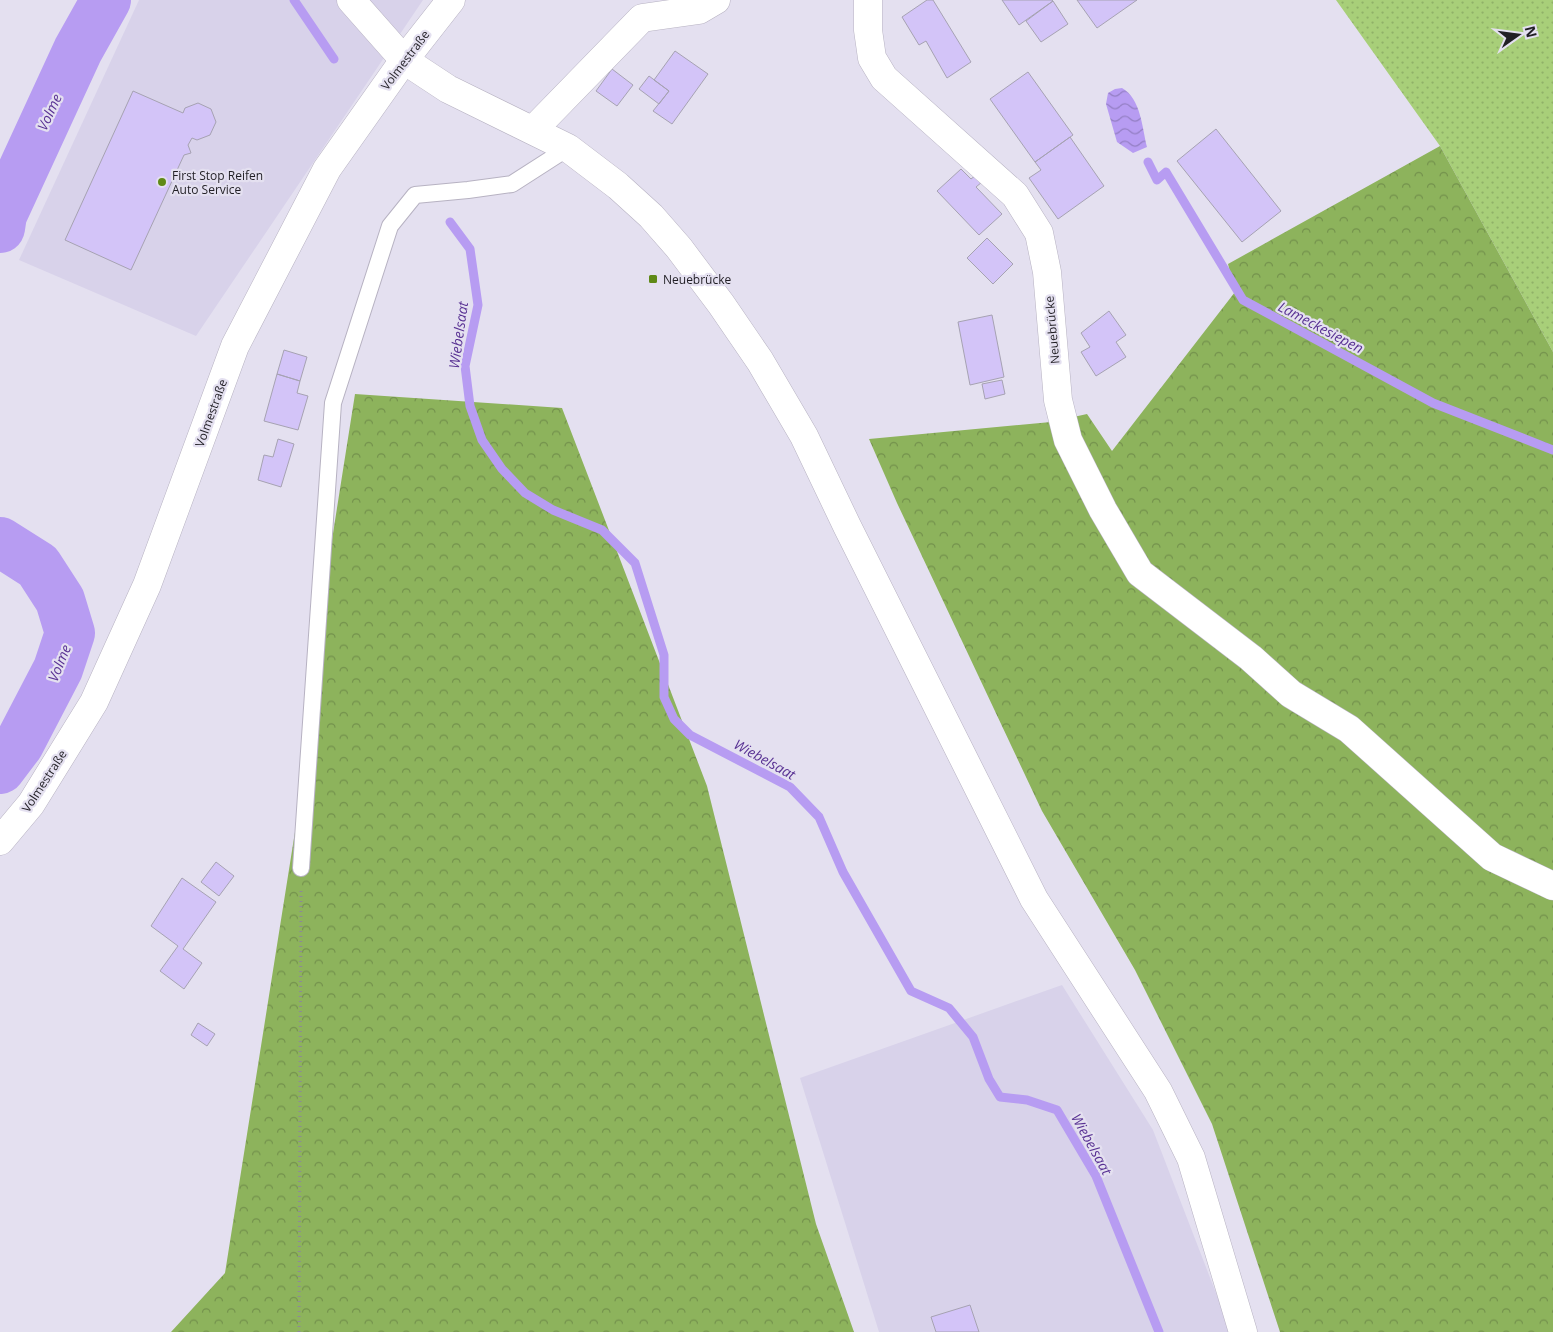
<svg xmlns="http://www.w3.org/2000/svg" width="1553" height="1332" font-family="'Open Sans',sans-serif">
<defs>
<pattern id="grass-dots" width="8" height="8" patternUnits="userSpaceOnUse" patternTransform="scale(1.25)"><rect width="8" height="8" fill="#a8cf79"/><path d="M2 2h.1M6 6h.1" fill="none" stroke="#90b168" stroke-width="1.8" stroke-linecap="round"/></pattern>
<pattern id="forest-crowns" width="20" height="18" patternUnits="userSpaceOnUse" patternTransform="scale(1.25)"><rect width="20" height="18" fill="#8db35c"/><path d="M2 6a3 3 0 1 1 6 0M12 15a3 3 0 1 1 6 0" fill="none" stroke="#73914c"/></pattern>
<pattern id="water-waves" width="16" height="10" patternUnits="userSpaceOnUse" patternTransform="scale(1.25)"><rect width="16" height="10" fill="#b79cf2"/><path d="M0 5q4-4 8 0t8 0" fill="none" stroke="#947fc4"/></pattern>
</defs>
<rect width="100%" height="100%" fill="#e4e0f0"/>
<!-- built -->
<path fill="#d8d2ea" d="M139,0H423L196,336L19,260Z
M1062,985L1153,1130L1231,1332H879L800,1078Z"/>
<!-- grass -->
<path fill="url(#grass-dots)" d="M1336,0H1553V352L1440,146Z"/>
<!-- forest -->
<path fill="url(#forest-crowns)" d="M1440,146L1553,352V1332H1280L1212,1124L1135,970L1042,811L897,503L869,439L1051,422L1087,414L1112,451L1235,292L1228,264Z
M355,394L562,408L707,786L816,1224L854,1332H171L225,1273L294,838L311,741L325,584Z"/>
<!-- water -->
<path fill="url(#water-waves)" d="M1122,88C1141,99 1142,127 1147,147L1133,153L1117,142L1106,104L1108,93L1115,89Z"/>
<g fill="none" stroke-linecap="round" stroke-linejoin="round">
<!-- stream -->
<path stroke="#b79cf2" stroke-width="9" d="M294,0L334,59
M1148,162L1157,180L1166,172L1243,300L1433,403L1553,450
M450,222L470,249L478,305L465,366L470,406L482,440L502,469L525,493L553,510L602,530L635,563L664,655V697L674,719L690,735L790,787L819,817L843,872L911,991L949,1008L973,1037L989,1079L1000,1097L1027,1100L1057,1110L1096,1176L1159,1332"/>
<!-- river -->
<path stroke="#b79cf2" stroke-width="50" d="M0,228L2,215L78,50L106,0
M0,542L38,566L60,600L70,633L58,669L19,744L0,769"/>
</g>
<!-- building -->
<path fill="#d3c4f8" stroke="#a6a2b2" d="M927,0H933L971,62L947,78L926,41L919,45L902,17Z
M1002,0H1052L1053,1L1019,25Z
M1077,0H1137L1097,28Z
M1053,1L1068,24L1041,42L1026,21Z
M675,51L708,74L672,124L653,111L669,91L654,80Z
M612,69L633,85L617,106L596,91Z
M1028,72L1073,135L1035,162L990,99Z
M649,76L669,91L659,104L639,89Z
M133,91L183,113L185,108L198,103L211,109L216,122L210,135L197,140L192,138L188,145L191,153L184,155L131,270L65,240Z
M1216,129L1281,211L1242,242L1177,161Z
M1070,137L1104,186L1058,219L1029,178L1041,170L1035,162Z
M961,169L971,179L976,175L982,182L976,187L1002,214L979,235L937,191Z
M987,238L1013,264L993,284L967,258Z
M1109,311L1126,335L1116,342L1126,357L1096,376L1081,352L1090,347L1081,333Z
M992,315L1004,377L970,385L958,322Z
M284,350L307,357L300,381L277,374Z
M277,374L300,381L297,393L308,396L298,430L264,421Z
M1002,380L1005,394L985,399L982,384Z
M278,439L294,444L281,487L258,480L264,455L273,457Z
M216,862L234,876L219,896L201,882Z
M182,878L216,902L183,949L202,963L184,989L160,971L178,946L151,926Z
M198,1023L215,1034L207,1046L191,1035Z
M970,1305L979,1332H936L931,1317Z"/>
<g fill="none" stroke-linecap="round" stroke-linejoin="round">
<!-- service casing -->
<g stroke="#b7b2c2" stroke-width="18">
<path id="service" d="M301,868L333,403L390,226L415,195L468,190L512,184L568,148"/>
</g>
<!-- minor casing -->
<g stroke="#b7b2c2" stroke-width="29">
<path id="minor" d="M351,0L404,60
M868,0V30L872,58L884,78L1015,195L1039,233L1047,272L1058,400L1068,440L1103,510L1140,573L1251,658L1291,694L1349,729L1492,857L1553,886
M533,130L642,18L699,10L716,0"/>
</g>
<!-- secondary casing -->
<g stroke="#b7b2c2" stroke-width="29">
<path id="secondary" d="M404,60L448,89L568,148L618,186L651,216L679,248L721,304L760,361L804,436L847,526L1034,899L1158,1091L1191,1158L1243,1332"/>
</g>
<!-- primary casing -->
<g stroke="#b7b2c2" stroke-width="29">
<path id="primary" d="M0,841L31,804L94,702L147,585L235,346L327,169L404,60L451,0"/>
</g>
<!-- path -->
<path stroke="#8d8a96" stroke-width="3" stroke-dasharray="1 4" stroke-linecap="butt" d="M299,1332L301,890"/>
<!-- service -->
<use href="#service" stroke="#fff" stroke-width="16"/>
<!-- minor -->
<use href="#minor" stroke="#fff" stroke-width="28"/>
<!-- secondary -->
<use href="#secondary" stroke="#fff" stroke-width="28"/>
<!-- primary -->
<use href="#primary" stroke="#fff" stroke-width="28"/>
</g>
<!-- markers -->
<g fill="#5f8916" stroke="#e4e0f0" stroke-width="2">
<circle cx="162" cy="182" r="5"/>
<rect x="648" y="274" width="10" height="10" rx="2.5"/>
</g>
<g text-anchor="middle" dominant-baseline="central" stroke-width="4.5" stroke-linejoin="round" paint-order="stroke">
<!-- street labels -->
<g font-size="12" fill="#211f25" stroke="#e4e0f0">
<text transform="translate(405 60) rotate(-53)">Volmestraße</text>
<text transform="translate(1052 330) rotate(-95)">Neuebrücke</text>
<text transform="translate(211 413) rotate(-70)">Volmestraße</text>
<text transform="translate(44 781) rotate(-57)">Volmestraße</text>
</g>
<!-- poi labels -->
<g font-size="12" fill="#211f25" stroke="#e4e0f0" text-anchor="start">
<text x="172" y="175">First Stop Reifen<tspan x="172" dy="14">Auto Service</tspan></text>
<text x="663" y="279">Neuebrücke</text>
</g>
<!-- water labels -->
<g font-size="14" font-style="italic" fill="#583193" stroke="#e4e0f0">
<text transform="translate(49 112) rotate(-65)">Volme</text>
<text transform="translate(1321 327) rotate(28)">Lameckesiepen</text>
<text transform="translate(458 335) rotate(-82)">Wiebelsaat</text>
<text transform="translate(59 663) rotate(-68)">Volme</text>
<text transform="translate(765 759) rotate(29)">Wiebelsaat</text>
<text transform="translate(1092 1144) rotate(61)">Wiebelsaat</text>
</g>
</g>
<!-- north arrow -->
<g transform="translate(1518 35) rotate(76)" stroke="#e4e0f0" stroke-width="4" paint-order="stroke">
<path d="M0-4L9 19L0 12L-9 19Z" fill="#211f25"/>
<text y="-8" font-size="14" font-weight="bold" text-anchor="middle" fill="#211f25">N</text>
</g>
</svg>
